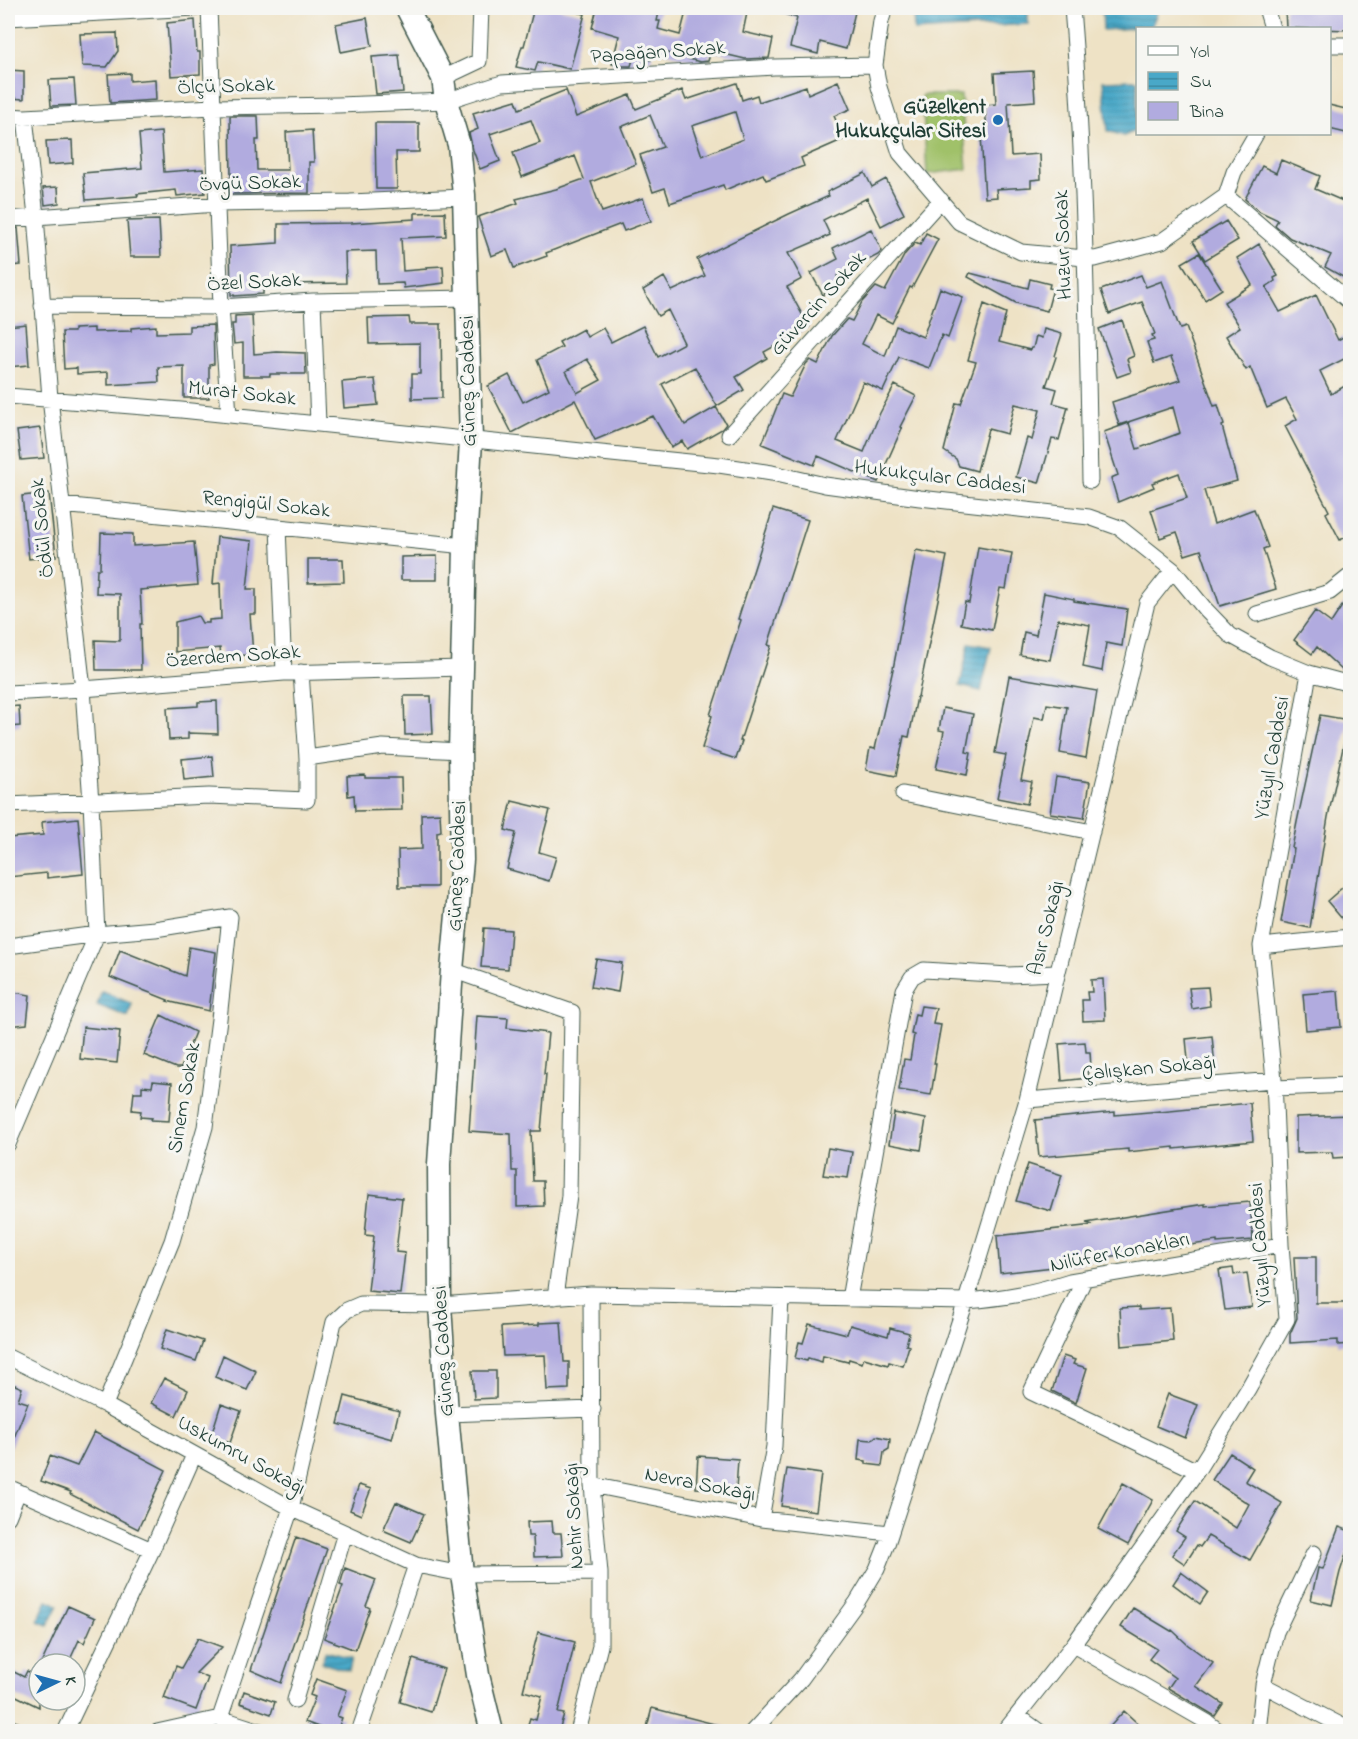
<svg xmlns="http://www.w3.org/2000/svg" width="1358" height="1739" font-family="'Indie Flower',sans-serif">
<defs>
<pattern id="water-rules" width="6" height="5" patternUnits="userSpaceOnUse" patternTransform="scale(1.5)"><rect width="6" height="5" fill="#49a8c8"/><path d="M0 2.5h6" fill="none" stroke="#3c8aa3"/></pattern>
</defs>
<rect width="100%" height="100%" fill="#f6f6f2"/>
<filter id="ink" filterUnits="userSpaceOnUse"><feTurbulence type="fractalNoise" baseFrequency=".0167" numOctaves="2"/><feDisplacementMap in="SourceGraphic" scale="12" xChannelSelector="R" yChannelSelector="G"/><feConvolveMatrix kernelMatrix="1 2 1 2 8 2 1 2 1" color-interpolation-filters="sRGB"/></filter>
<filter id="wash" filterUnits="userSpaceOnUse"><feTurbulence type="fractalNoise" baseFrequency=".008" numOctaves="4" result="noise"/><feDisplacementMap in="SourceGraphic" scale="24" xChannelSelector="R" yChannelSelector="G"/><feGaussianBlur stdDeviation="1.35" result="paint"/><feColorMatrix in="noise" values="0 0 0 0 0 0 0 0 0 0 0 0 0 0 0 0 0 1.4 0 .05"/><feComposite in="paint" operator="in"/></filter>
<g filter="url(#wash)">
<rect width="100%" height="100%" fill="#eee2c5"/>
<!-- park -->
<path fill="#a0c169" stroke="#607f4e" stroke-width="1.5" d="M922,95H961L967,169L927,174Z"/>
<!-- water -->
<path fill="url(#water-rules)" stroke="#34727e" stroke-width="1.5" d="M913,8H1028V24L914,31Z
M1102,8H1154L1157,13L1151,27L1103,30Z
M1137,80V130L1124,136L1108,131L1103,81Z
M969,643L991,647L981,691L960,686Z
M102,991L132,1004L128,1017L97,1005Z
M47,1600L58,1605L48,1625L38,1621Z
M325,1651L352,1658L349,1671L322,1663Z"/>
<g id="blocks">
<!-- building -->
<path fill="#b1abdf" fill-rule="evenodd" d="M534,8H558L585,14L570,69L538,62L535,71L516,67L522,46H524Z
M597,8H660L657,21H660L658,29L680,35L687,8H709L719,10V8H748L743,32L773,39L769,58L745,59L711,51L708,61L700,62L654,49L651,60L634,56L631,66H623L612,64L619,36L592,28Z
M771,8H856L846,49L820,42L818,54L790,47L797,18L771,10Z
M1285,8H1350V30L1286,28Z
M367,18L372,46L341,52L336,24Z
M195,20L197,52H200V74L171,76L167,23Z
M117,33L118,51L107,67L82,66L80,34Z
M399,55L403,92L376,94L372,57Z
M8,70L24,71V99L8,98Z
M1033,71L1035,101L1008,103L1011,156L1040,154L1041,179L1031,180V187L996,189L997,197L985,198L981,135H987L985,105L996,104L994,73Z
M130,73V81L155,79L156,100L110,103L108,74Z
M74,79L76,105L51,106L49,80Z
M838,81L850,109L834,116L844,139L801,158L804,166L766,180L763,174L725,190L723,185L670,203L665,188L653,192L640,155L663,147L650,115L621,127L636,164L591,182L602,212L643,198L651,221L624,231L621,224L546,253L547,256L514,268L507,250L491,256L478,217L518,203L516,199L556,189L584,179L575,156L522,177L513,153L540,143L531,120L490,134L500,161L480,169L473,150L469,133L478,129L473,113L516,100L519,109L566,90L576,117L630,95L636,109L682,90L686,100L737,83L742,100L757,95L759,102L806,86L808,94ZM735,112L743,139L702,156L692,126Z
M1329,105L1350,110V134L1329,129Z
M230,116H258L259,140H256L257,170H288L286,132L312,130L314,162H309V193L229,194L228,178H231Z
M375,123H419V152H396L397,189H376Z
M161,132L164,172L203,169L205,193L177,196L176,190L137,194L138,196L86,200L83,173L142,168L139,134Z
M72,140L73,163L48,165L46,141Z
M1281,160L1320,176L1315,189L1350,204V281L1325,267L1331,255L1290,238L1275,225L1278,220L1259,211L1245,199L1262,166L1276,173Z
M865,173L872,187L886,179L904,214L881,226L867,198L823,220L830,235L788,253L802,279L787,287L809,327L764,352L767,358L736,377L744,390L717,406L695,367L662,384L685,425L716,407L726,424L722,429L687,449L682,441L671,447L653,416L595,440L575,400L512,433L488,386L509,375L523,402L549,389L537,360L562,347L559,342L583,329L587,337L603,328L611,342L643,326L658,357L684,343L668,310L658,316L643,290L664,277L672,291L705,276L697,259L789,214L829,196L827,192ZM587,359L601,380L577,393L566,371Z
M58,187L59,203L45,205L43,188Z
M445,212L446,236L401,238L403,271L427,269L426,267L443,266L444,283L404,288L403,283L377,284L376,251L345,252L346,283L289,284V287L263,288V294L234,296V295H231L230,246L278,243V224L351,223L415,219V213Z
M159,220L161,257H130L127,221Z
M1226,221L1238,240L1205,260L1193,241Z
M18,228L21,265L8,266V229Z
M871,229L882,251L878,255L837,276L841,284L823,295L811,273L838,259L833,248Z
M926,233L938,239L912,288L910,287L892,323L876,315L862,344L885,356L896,326L923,337L940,288L963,297L948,338L942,335L929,368L899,357L883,391L863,382L837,441L864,452L880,413L895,385L916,396L900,427L902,428L878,482L818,456L814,465L762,444L782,394L790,397L806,364L810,360L818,364L832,336L847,319L852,321L862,302L876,287L885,291L905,254L915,243L920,245Z
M1259,244L1278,276L1274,278L1275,281L1266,287L1280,312L1316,295L1338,340L1350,333V356L1320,371L1331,394L1350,383V444L1345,447L1350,457V535L1340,540L1326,513L1329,511L1285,426L1297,419L1286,399L1267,408L1250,367L1246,370L1226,336L1240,327L1224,302L1252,285L1237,258Z
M1199,253L1222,289L1205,300L1182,263Z
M970,273L1028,288L1030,279L1050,284L1049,288L1053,289L1047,311L1016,303L968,277Z
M1141,275L1146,287L1162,281L1180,329L1186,327L1214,406L1218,405L1224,425L1222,426L1237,481L1204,490L1214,524L1254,509L1268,547L1263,549L1276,589L1220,606L1201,550L1185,555L1177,532L1160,538L1151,510L1187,498L1179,473L1152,483L1154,487L1118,502L1111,478L1118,475L1104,432L1129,423L1137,449L1180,433L1173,407L1119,425L1112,402L1180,380L1171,357L1154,363L1147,342L1154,340L1152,335L1155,334L1142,302L1109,314L1101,290Z
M984,304L1006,313L999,342L1030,350L1031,348H1033L1036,336L1042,338L1044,329L1062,334L1055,356L1056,357L1046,386L1057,389L1053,403L1068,407L1059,440L1052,439L1039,483L1016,477L1027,438L1032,440L1040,410L1015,404L1007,434L988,429L977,471L959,466L956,459L944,451L956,403L961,404L976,362L968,360Z
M252,315L254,354L277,352L305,353L306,374H270V376H243V343L234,344L232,324H235V316Z
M409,317L410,324H441L442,398L412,399V374H420V343L369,344L368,318Z
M1122,320L1134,356L1127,359L1131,372L1117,377L1099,329Z
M26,324L29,365L8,367V326Z
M213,325L214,364L209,365V398H184V366L158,367L159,382L108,385V372L77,374V368L64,369L62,332H74V329L94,328V332L131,331V328L156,326V333L189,332V326Z
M375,379L378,405L344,408L342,382Z
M40,428L44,458L21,460L17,431Z
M49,493L56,556L29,559L22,496Z
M773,509L808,520L768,645L771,646L740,741H742L736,759L702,748L712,716L710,715L741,620L738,619Z
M101,533L133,534V546L194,542L198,585L140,590L142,624H140L141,670H96L95,640L120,641V594L96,593L97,569H100Z
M217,537L252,541L247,589H256V614H250L253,655L221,656L220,648L175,652V622L198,616L202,623H209V620L221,619L220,583L213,584Z
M978,547L1012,553L1006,589L1000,588L992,630L961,624L965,602L969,603Z
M916,550L947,556L918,697H917L909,737L904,736L896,776L866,770L870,748L875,749L893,669Z
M437,556V580H401V557Z
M308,559H343L344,582L308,583Z
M1044,593L1074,599V601L1127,609L1122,646L1106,643L1102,671L1083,667L1090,625L1058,619L1050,660L1020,655L1024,632L1036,635Z
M1350,594V663L1343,671L1317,647L1312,654L1294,640L1315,611L1331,623Z
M1009,676L1097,691L1086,758L1060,753L1067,707L1047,704L1044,719L1034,717L1021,780L1032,782L1027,804L997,798L1006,755L995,753Z
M404,696H431L433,734L405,735Z
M217,701L218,734L188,733V739L169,740L167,708L198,706V702Z
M19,706L20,726L8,727V707Z
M943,708L973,714L966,752L971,753L967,775L936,769L944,731L939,730Z
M1320,715L1349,720L1328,817L1310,928L1281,922L1294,849L1292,848L1297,822Z
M212,756L214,777L184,780L182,759Z
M365,775V778H401L402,810L355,811L354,795L348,796L347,776Z
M1056,777L1090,782L1084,818L1050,813Z
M512,801L550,810L539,852L556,857L549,881L507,869L516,833L505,830Z
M440,813L441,831L437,832V887H399L398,850L422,849L421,814Z
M78,818L83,874L47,878V873L8,877V838L43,835L42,822Z
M1350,881V914L1343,920L1327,901Z
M484,928L511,930L508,969L481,967Z
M189,947L216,952L209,1011L167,1001L168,1000L110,977L120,950L185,976Z
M596,959L622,963L618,992L591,987Z
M1103,979L1105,1020L1083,1021L1082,1000H1088L1087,992H1092L1091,980Z
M1208,987L1210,1006L1192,1009L1189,988Z
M8,991L30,995L27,1024L8,1026Z
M1338,991L1341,1027L1306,1030L1303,994Z
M921,1006L936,1008L933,1024L941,1025L934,1064H936L931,1095L899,1090L904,1059L910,1060L914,1035L911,1034L915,1014L919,1015Z
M161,1015L195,1032L181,1068H176L144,1055Z
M477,1016L508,1018L507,1028L548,1033L544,1074H546L541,1131H531L533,1181H543L544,1206L517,1207V1171H512L511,1134L469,1131Z
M83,1027L120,1031L117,1063L80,1059Z
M1212,1036L1215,1067L1189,1070L1186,1039Z
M1085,1042L1086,1052H1090L1091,1067H1087L1088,1078L1062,1081L1059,1044Z
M153,1081L172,1083L169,1121L151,1120L152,1118L140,1117L141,1111L132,1110L134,1092H142V1086L152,1087Z
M1250,1103L1253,1141L1174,1149V1147L1128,1152V1149L1039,1157L1035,1120L1115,1112V1115L1160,1111V1112Z
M894,1113L926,1119L921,1150L889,1144Z
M1350,1115V1157L1333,1158L1332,1152L1296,1153V1117Z
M828,1148L852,1152L848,1178L823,1175Z
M1028,1164L1062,1175L1051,1211L1016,1201Z
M369,1194L402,1198L396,1252L405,1253L400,1294L368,1291L374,1236L365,1235Z
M1250,1202L1253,1240L1217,1243V1241L1080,1262V1264L1000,1273L997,1236L1093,1225L1086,1223L1205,1204V1206Z
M1294,1257H1316V1303H1350V1344L1338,1345V1340L1290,1343V1334L1297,1318Z
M1233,1268L1234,1275L1247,1273L1252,1307L1225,1310L1219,1270Z
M1139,1307V1310L1170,1308L1173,1341L1122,1346L1120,1308Z
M561,1322L564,1362H569V1389L547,1390L545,1355L503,1356L501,1327L539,1325V1323Z
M809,1324L847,1334L850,1325L888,1336L890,1328L909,1333L906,1345L909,1346L903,1366L889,1362L888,1365L864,1358L862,1363L849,1359L848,1362L823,1356L822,1362L808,1358L807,1361L795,1358L799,1342L803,1343Z
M167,1329L203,1341L196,1361L160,1349Z
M223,1355L256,1371L247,1390L215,1377Z
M1063,1356L1075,1360L1073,1364L1087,1368L1076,1403L1052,1391Z
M472,1371H496V1398L474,1399Z
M164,1378L188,1390L176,1416L151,1403Z
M8,1382L22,1388L18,1400L28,1403L9,1450Z
M1168,1394L1198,1405L1185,1438L1156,1426Z
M345,1396L399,1411L392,1439L338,1424Z
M221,1404L241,1411L230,1443L211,1436Z
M94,1432L166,1470L138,1529L70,1494L71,1492L41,1481L50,1456L77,1466Z
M876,1436L890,1439L889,1449L884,1452L882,1466L866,1464V1461L858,1460L860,1439L872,1440Z
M1230,1453L1253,1468L1245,1481L1282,1503L1250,1560L1208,1536L1200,1547L1197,1545L1185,1564L1172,1555L1185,1537L1176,1531L1195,1501L1236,1528L1249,1504L1212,1480Z
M698,1456L738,1459L736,1490L696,1488Z
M787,1469L821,1474L816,1511L781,1506Z
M1123,1483L1153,1500L1128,1545L1098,1529Z
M359,1485L371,1489L361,1515L350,1510Z
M396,1502L424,1514L411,1542L383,1530Z
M552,1521L553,1533H561L563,1556L534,1557L533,1536H528L527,1522Z
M1339,1527L1350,1531V1542L1340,1572L1332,1605L1311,1600L1318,1568L1323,1569Z
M296,1537L327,1549L281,1683L251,1670Z
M345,1568L376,1580L366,1606L370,1608L355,1650L324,1638L343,1586L340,1585Z
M1181,1572L1208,1592L1200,1604L1173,1584Z
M68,1606L95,1618L84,1643L79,1640L68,1664H41Z
M1133,1608L1171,1631L1172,1630L1188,1645L1213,1663L1196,1686L1223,1704L1215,1716L1168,1688L1175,1678L1149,1659L1157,1649L1121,1627Z
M538,1632L575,1642L558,1713L564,1714L560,1727L565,1728L564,1731H526L530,1718L536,1720L542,1696L523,1691Z
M198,1638L222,1647L196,1673L208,1678L196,1710L164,1698L176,1666L181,1668Z
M413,1659L444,1669L431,1712L400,1702Z
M8,1669L24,1677L27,1671L39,1677V1707L8,1692Z
M316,1679L347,1690L337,1716L342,1718L337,1731H329L305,1722L315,1697L310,1695Z
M244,1691L275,1702L271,1714L240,1703Z
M652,1708L726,1727V1731H646Z
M1124,1711L1146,1731H1106Z"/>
</g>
</g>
<g filter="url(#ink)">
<use href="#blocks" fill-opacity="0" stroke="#3e564a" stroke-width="1.5"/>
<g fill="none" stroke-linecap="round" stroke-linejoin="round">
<!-- street casing -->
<g stroke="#3e564a" stroke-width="17">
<path id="street" d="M209,8L221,307L229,414
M885,8L881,21L875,65L879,87L900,153L959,222L1021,252L1095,259L1162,241L1226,196L1234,172L1256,134
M1072,8C1085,165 1087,323 1090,481
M1266,8L1272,28
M8,18L196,8
M1330,45H1350
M443,78L479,61L481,8
M8,116L25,117L213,107L338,105L446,101L502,83L774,67L875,65
M1226,196L1350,302
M8,219L217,204L350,202L463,197L464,195
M313,301L318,423
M42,306L221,307L313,301L468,298
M8,396L181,410L719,465L772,473L825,485L920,498L1089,517L1120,528L1173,570L1205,609L1230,635L1270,657L1309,673L1350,684
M729,435L941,200
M62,505L465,546
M278,527L284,673
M1257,614L1330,592L1350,576
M301,672L307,758L383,747L460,751
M8,693L83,689L284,673L462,668
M903,794L1092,832
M8,805L209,796L307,800V758
M8,946L97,934L155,929L230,917L219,1019L205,1127L172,1241L105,1405
M1261,946L1350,937
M452,970L572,1012L569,1196L555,1297
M1275,1088L1350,1085
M1027,1100L1274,1080
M8,1144L97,934L91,802L83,689L50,398L36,216L25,117
M1085,1278L1031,1392L1197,1471
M849,1299L904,990L912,977L924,970L1009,975L1057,973
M8,1357L105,1405L291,1508L416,1565L462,1574L600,1573
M447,1414L593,1409
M592,1485L761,1519L774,1446L781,1298
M8,1487L152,1550
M8,1517L18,1492
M761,1519L890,1533
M1073,1645L1207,1722L1220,1732
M1263,1685L1350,1730
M295,1700L345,1533
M1018,1716L1040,1732
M220,1718L291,1508L334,1322L347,1310L361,1304H368L440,1305L591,1294L966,1301C1004,1298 1033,1293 1070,1281L1281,1245
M8,1727L23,1732
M65,1732L152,1550L194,1455
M157,1732L220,1718L263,1732
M359,1732L416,1565
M578,1732L600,1646V1573L592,1485L591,1294
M752,1732L801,1679L857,1602L877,1569L887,1544L966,1301L1027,1100L1147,603L1173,570
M1004,1732L1073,1645L1197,1471L1248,1389L1287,1319L1281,1245L1274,1080L1261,946L1309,673
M1258,1732L1263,1685L1276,1632L1314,1553"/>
</g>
<!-- secondary casing -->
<g stroke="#3e564a" stroke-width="25">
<path id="secondary" d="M407,8L443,78L446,101L459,145L464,195L471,440L465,546L460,751L462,860L452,970L439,1164L440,1305L447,1414L462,1574L478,1675L492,1732"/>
</g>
<!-- street -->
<use href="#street" stroke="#fff" stroke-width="15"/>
<!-- secondary -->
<use href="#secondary" stroke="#fff" stroke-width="22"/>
</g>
</g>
<!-- markers -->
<circle fill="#1f6fb2" stroke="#f6f6f2" stroke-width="2" cx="998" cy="120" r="6"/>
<g text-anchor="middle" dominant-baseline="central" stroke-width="6" stroke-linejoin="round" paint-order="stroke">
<!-- street labels -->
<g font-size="21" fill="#1f3d34" stroke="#f6f6f2">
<text transform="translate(658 53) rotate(-4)">Papağan Sokak</text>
<text transform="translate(226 87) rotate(-2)">Ölçü Sokak</text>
<text transform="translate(250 184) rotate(-2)">Övgü Sokak</text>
<text transform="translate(1064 245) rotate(-92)">Huzur Sokak</text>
<text transform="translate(254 283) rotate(-3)">Özel Sokak</text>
<text transform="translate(819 304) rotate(-48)">Güvercin Sokak</text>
<text transform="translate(469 381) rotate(-91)">Güneş Caddesi</text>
<text transform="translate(242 394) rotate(6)">Murat Sokak</text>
<text transform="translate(940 478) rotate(7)">Hukukçular Caddesi</text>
<text transform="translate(266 505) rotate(6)">Rengigül Sokak</text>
<text transform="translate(43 528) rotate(-96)">Ödül Sokak</text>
<text transform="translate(233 657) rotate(-4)">Özerdem Sokak</text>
<text transform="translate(1273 758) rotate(-80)">Yüzyıl Caddesi</text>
<text transform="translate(458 866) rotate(-88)">Güneş Caddesi</text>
<text transform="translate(1047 928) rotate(-76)">Asır Sokağı</text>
<text transform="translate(1149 1069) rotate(-5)">Çalışkan Sokağı</text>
<text transform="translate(185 1098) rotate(-80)">Sinem Sokak</text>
<text transform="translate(1261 1245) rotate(-94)">Yüzyıl Caddesi</text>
<text transform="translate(1120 1253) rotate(-11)">Nilüfer Konakları</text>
<text transform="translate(444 1351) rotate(-93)">Güneş Caddesi</text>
<text transform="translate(241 1456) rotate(29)">Uskumru Sokağı</text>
<text transform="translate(700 1485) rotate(11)">Nevra Sokağı</text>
<text transform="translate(575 1516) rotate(-93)">Nehir Sokağı</text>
</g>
<!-- poi labels -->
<g font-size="21" font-weight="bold" fill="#1f3d34" stroke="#f6f6f2" text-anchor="end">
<text x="986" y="108">Güzelkent<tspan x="986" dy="24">Hukukçular Sitesi</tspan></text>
</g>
</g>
<!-- margin -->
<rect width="1358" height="1739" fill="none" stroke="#f6f6f2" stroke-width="30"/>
<!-- legend -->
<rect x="1136" y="27" width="195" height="108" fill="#f6f6f2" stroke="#a0aca6" stroke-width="1.5"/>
<rect x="1148" y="46" width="30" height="9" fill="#ffffff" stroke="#a0aca6" stroke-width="1.5"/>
<text x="1190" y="57" font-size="18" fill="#1f3d34">Yol</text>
<rect x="1148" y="72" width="30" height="18" fill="url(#water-rules)" stroke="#a0aca6" stroke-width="1.5"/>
<text x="1190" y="87" font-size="18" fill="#1f3d34">Su</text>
<rect x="1148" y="102" width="30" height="18" fill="#b1abdf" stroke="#a0aca6" stroke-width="1.5"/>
<text x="1190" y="117" font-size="18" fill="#1f3d34">Bina</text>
<!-- north arrow -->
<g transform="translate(57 1682) rotate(85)"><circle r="28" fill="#f6f6f2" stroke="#a0aca6" stroke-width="1.5"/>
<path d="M0-4.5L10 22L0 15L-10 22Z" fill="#1f6fb2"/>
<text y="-9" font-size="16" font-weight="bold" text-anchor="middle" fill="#1f3d34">K</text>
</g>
</svg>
